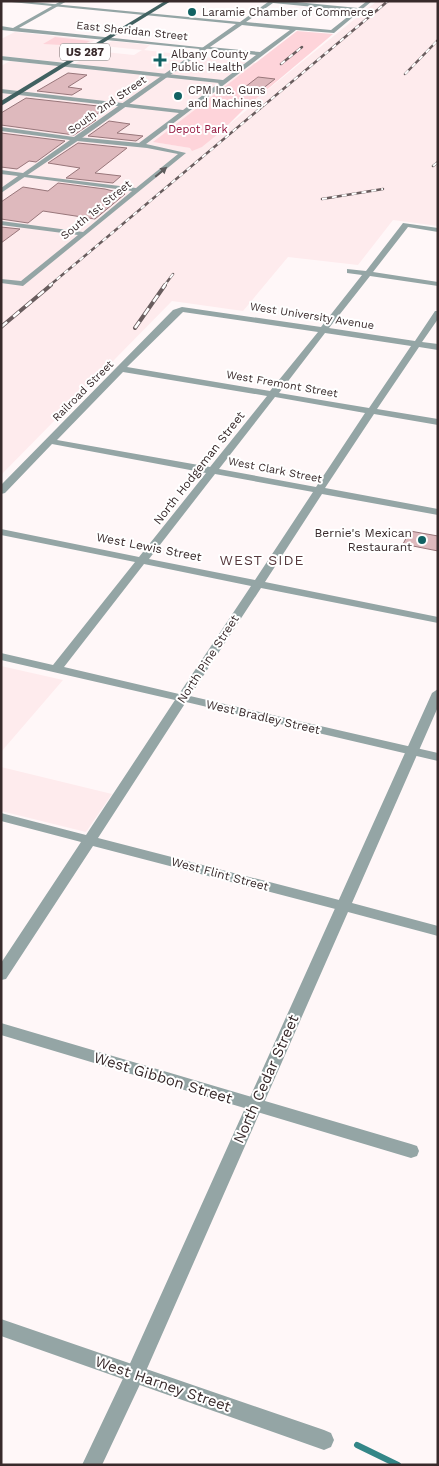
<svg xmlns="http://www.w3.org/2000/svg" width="439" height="1466" font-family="'Work Sans',sans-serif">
<rect width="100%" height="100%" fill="#fff7f8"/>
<!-- built -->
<path fill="#feebed" d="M377,1H438V226L393,220L358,265L288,257L243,311L172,301L1,475V66L10,61L70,67L95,51L134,55L142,50L104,46L112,41L150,45L144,50L257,63L154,142L190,148L202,147L248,109L245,108Z
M15,32L95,40L59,62L1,56V39Z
M1,666L63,680L1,752Z
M1,767L112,794L86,832L1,811Z"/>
<!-- green -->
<path fill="#fed4da" d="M297,31L333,34L245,108L223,130L202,147L192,151L190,148L153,142Z
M55,37L90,41L81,46L43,44Z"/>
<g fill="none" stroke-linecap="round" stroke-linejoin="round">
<!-- stream -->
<path stroke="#348687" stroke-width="6" d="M357,1445L398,1465"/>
</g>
<!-- building -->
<path fill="#deb9bd" stroke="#98767a" d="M68,73L87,75L68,87L82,89L72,95L37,91Z
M258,77L275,79L257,93L240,91Z
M26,98L107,107L90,119L96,120L74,135L1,125V113Z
M109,121L130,124L117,133L143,136L136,141L88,136Z
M1,133L65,141L36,162L29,161L17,169L1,167Z
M78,143L127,148L95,173L121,176L113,183L66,178L80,168L48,163Z
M58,183L105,189L125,194L95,219L43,211L28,223L1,219V202L23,187L48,191Z
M1,227L20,229L1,243Z
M410,531L438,536V551L403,544Z"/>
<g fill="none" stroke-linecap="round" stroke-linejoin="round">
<!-- minor -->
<path fill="#94a5a5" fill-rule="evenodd" d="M1,1H22L240,22L268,2L266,1H286L358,8L367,1H372L334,33L296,30L146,144L186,153L23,286L1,283V279L21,281L78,235L1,225V221L83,232L132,191L24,177L22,176V174L136,188L178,154L147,148L77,141L74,139L77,137L139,143L179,113L1,93V89L183,110L219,83L1,60V56L223,80L256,55L202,48L236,24ZM273,3L355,11L331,30L246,22ZM242,25L290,30L260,52L210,47Z
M403,223L438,228V232L408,227L373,272L438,282V286L370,276L329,328L415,341L435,311H438V319L422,342L438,344V350L419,347L377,409L438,419V425L374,414L325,488L438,509V515L322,494L265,582L438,617V623L261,588L190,696L438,753V761L186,702L98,838L343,901L348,902L350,906L348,910L343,911L93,846L6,979L1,980V963L81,842L1,821V813L86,835L175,700L1,660V653L53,665L135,562L1,535V529L139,557L206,473L52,444L5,493L1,494V485L173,310L182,307L321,327L362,275L347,273V269L366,271ZM183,312L318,332L270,391L127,367ZM325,333L411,346L369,408L279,393ZM123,372L267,396L210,467L57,440ZM275,397L365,413L316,487L219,469ZM215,474L313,492L255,580L149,559ZM144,564L251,586L179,694L64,667Z
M1,1023L411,1144L417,1146L419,1151L417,1156L411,1158L1,1035Z
M1,1319L324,1430L331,1433L334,1440L331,1447L324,1450L1,1336Z"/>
<!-- tertiary -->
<path fill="#94a5a5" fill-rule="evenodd" d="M61,1H67L19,28L208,48L79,140L1,193V188L18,176L1,174V170L23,173L70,140L1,131V127L74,137L200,49L1,30V26L13,28Z
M438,689V707L352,903L438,926V936L348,912L142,1380L102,1465H82L128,1368L432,693Z"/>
<!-- primary -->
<path fill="#416161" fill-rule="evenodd" d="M165,1H171L1,106V101Z"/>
<!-- rail-far1 casing -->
<g stroke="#695d5e" stroke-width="2.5">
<path id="rail-far1" d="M281,64L302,47
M405,74L438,40
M433,166L438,162
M322,199L383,189
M49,286L388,1
M164,286L173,274"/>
</g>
<!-- rail casing -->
<g stroke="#695d5e" stroke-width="4">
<path id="rail" d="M1,327L51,285
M135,328L165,285"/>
</g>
<!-- rail-far1 -->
<use href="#rail-far1" stroke="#fff" stroke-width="2" stroke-dasharray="5" stroke-linecap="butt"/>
<!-- rail -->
<use href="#rail" stroke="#fff" stroke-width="2.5" stroke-dasharray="8" stroke-linecap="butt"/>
</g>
<!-- one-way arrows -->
<defs><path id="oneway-solid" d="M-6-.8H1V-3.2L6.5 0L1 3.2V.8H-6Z" transform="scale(1.25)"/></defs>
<use fill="#5d5b5c" href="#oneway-solid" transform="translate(161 172) rotate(-40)"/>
<!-- markers -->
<g fill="#116263" stroke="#fff" stroke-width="2">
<circle cx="192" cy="12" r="5"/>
<path d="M157.5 52.5h5v5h5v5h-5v5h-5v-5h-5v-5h5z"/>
<circle cx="178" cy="96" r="5"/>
<circle cx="422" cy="540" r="5"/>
</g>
<g text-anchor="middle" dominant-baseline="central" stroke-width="4" stroke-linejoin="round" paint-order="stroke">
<!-- far-poi labels -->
<g font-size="11" fill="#382a2b" stroke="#fff" text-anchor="start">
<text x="202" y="12">Laramie Chamber of Commerce</text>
<text x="171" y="54">Albany County<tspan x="171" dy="13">Public Health</tspan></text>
<text x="188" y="90">CPM Inc. Guns<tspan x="188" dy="13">and Machines</tspan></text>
</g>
<!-- far-street labels -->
<g font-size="11" fill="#382a2b" stroke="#fff">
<text transform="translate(132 31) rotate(6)">East Sheridan Street</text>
<text transform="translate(107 105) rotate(-35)">South 2nd Street</text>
<text transform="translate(96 210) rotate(-39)">South 1st Street</text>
<text transform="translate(312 316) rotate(9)">West University Avenue</text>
<text transform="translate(282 384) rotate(10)">West Fremont Street</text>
<text transform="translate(83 391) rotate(-45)">Railroad Street</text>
<text transform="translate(275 470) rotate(11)">West Clark Street</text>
</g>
<!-- shield labels -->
<rect fill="#fff" stroke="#746a6b" stroke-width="1" x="60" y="43.5" width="50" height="17" rx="4"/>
<g font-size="11" font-weight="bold" fill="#382a2b">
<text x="85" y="52">US 287</text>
</g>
<!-- far-park labels -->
<g font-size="11" fill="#94163e" stroke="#fff">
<text x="198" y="129">Depot Park</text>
</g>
<!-- street labels -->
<g font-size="12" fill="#382a2b" stroke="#fff">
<text transform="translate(199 468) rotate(-52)">North Hodgeman Street</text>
<text transform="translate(149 547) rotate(11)">West Lewis Street</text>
<text transform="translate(208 659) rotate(-57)">North Pine Street</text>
<text transform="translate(263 717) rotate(13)">West Bradley Street</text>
<text transform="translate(220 874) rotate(15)">West Flint Street</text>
</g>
<!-- poi labels -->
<g font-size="12" fill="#382a2b" stroke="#fff" text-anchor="end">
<text x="412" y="533">Bernie's Mexican<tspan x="412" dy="14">Restaurant</tspan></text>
</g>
<!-- neighbourhood labels -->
<g font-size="14" letter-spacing="1" fill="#56383c" stroke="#fff">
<text x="262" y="560">WEST SIDE</text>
</g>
<!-- near-street labels -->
<g font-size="15" fill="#382a2b" stroke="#fff">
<text transform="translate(163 1078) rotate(17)">West Gibbon Street</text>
<text transform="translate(266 1079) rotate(-66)">North Cedar Street</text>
<text transform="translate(163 1384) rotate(19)">West Harney Street</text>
</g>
</g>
<!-- border -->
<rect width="439" height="1466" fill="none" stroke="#382a2b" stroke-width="5"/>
</svg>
